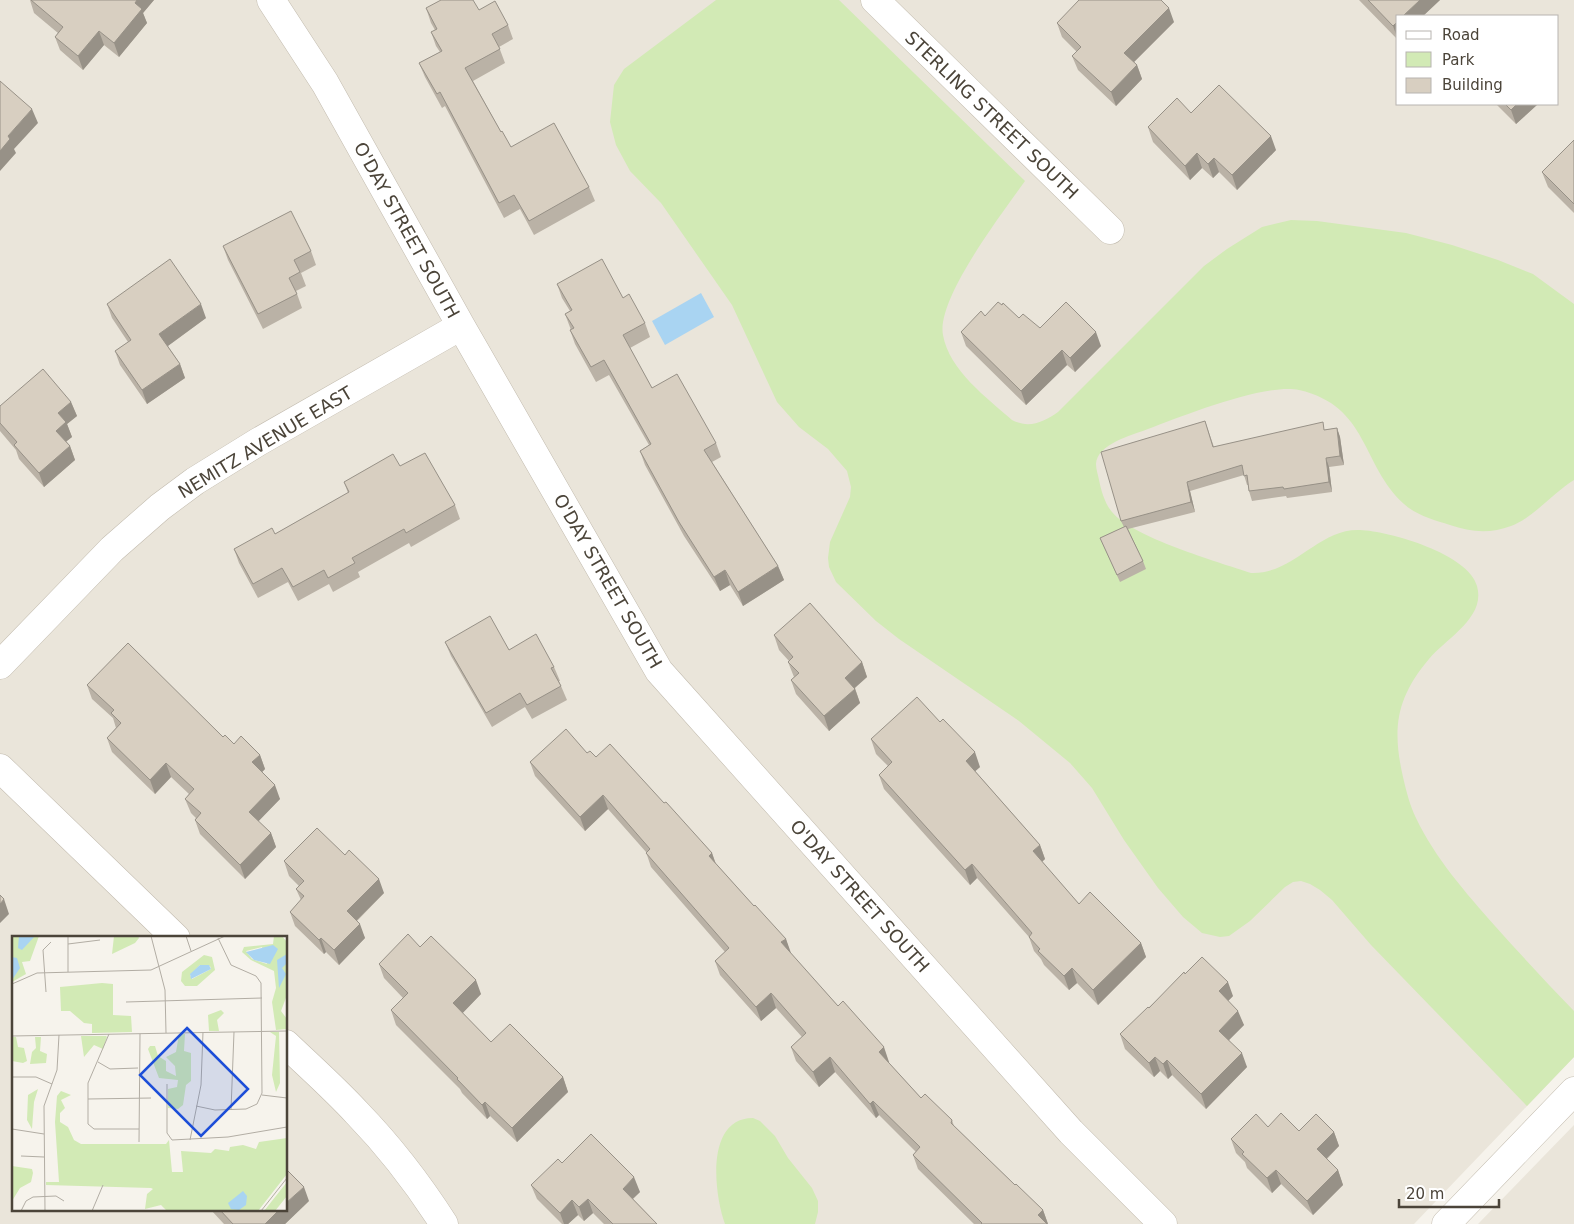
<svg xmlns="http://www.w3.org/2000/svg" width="1574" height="1224" font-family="'DejaVu Sans',sans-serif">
<rect width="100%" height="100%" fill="#f6f3ec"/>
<!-- residential -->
<path fill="#eae5da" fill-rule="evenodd" d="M0,0H1574V1057L1414,1224H0ZM1398,16H1558V104H1398ZM14,938H286V1210H14Z
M1574,1125V1224H1478Z"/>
<!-- green -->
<path fill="#d2eab5" d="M716,0H839L1025,181C1003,212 936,299 943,335C949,370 987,398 1012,420C1029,429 1044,422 1058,412L1204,266L1227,249L1262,227L1291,220L1317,221L1406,233L1452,245L1498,260L1533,274L1574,304V480C1553,493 1533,518 1511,526C1490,534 1470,532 1450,525C1434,520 1416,515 1404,504C1361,465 1369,406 1299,390C1264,383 1183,416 1148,429C1132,435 1097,444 1096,464C1096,469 1098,475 1099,480C1101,490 1105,504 1112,512C1132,537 1218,562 1251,573C1293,575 1319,528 1360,530C1389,531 1469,554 1477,586C1486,618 1446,638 1429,659C1396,698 1392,729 1403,777C1406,790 1410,806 1416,818C1435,858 1466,893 1495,926C1521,955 1547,983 1574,1011V1057L1527,1106L1371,945L1332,900L1320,890L1310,884L1301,881L1293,882L1285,887L1250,921L1229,936L1220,937L1202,933L1183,917L1158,888L1124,840L1092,788L1070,763L1019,721L899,639L876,621L836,582L829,567L828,558L830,542L850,497L851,487L847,471L828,449L799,427L777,402L732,305L661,203L630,171L616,145L610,122L614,85L624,69Z
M753,1118L760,1121L775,1136L788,1158L812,1188L818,1201V1212L815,1224H725C714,1194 705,1118 753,1118Z"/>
<!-- water -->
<path fill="#a9d4f2" d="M701,293L714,317L665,345L652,321Z"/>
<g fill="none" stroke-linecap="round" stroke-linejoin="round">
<!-- minor casing -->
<g stroke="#c2bbae" stroke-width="29">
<path id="minor" d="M271,0L325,83L461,326L659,671L1071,1132L1163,1224
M875,0L1110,230
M0,665L112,549L160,507L195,481L258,442L461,326
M0,768L176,938
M286,1044C310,1067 335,1089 357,1113C390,1147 419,1185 444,1224"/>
</g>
<!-- tertiary casing -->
<g stroke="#c2bbae" stroke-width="29">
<path id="tertiary" d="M1446,1224L1574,1091"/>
</g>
<!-- minor -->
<use href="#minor" stroke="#fff" stroke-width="28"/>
<!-- tertiary -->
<use href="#tertiary" stroke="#fff" stroke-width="28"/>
</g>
<!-- wall -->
<path fill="#bab2a6" d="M30,0H154L143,13L147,23L119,57L104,45L83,70L60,50L55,37L58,33L34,13Z
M1359,0H1440L1423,16H1398V40Z
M426,8L479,10L508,25L513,39L499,47L505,63L473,81L501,132L511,147L589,187L595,201L534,235L520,209L504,218L445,106L442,108L425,77L419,63L440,52L436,46L431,32L435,30L431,23Z
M1174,22L1134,62L1137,65L1142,79L1116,106L1078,70L1072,56L1077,52L1062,37L1057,23Z
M1496,104H1538L1516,124Z
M1191,113L1276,150L1237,190L1219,172L1213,178L1202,168L1190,180L1153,142L1148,127Z
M1574,140V213L1548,187L1542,172Z
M223,246L311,251L316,265L301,273L306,286L296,291L302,308L263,329L228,260Z
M557,284L623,298L645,323L650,337L630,348L652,388L716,443L721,457L712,462L778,566L784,580L743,606L730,585L720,591L684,536L645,465L640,451L649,445L609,375L596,382L575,344L570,330H571L565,314L570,311L562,298Z
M107,304L206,318L168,346L180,364L185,378L147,404L120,365L115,351L128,342L112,318Z
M985,316L1019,318L1040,328L1101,346L1075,372L1067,365L1026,405L966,346L961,332Z
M71,402L77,416L67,424L72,437L66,441L70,446L75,460L44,487L19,459L16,450L0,431V406Z
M1205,421L1214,447L1337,428L1340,437L1344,465L1329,467L1332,492L1287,498L1286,496L1252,501L1249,491L1248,485H1247L1244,475L1190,491L1195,512L1128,529L1143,561L1146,569L1120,582L1100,538L1124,527L1121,521Z
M400,466L455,505L460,519L411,547L409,543L358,572L360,577L333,592L329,584L298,601L288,582L258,598L239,563L234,549L275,534L348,493L344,482Z
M774,635L862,662L867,677L855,688L860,703L829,731L796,694L791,680L794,677L788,662L789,661L779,650Z
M445,642L509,650L554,667L560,681H559L561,686L567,700L532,719L525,707L492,727L451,656Z
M87,685L223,737L234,744L260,755L265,769L262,772L280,799L258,821L271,833L276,847L245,879L200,834L195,820L196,818L191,813L185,799L189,794L171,777L155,794L112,752L107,738L116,728L113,718L92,699Z
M871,739L980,767L975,771L1040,845L1045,859L1042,862L1079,904L1141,943L1146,957L1098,1005L1077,983L1069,990L1044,965L1041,959L1034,951L1029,937L977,878L970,885L884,789L879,775L888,766L876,754Z
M587,753L596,757L664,803L712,853L716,864L754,906L786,939L790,953L838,1006L889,1062H888L921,1098L952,1120L954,1126L1015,1185L1043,1210L1048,1224H974L918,1169L913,1155L916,1152L879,1115L876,1118L835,1072L819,1087L796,1061L791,1047L802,1037L776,1008L761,1021L720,975L715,961L725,952L651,867L646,852L608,809L585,831L535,776L530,762Z
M284,861L384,893L357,921L365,938L339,965L326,952L324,954L295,926L290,912L301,900L296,889L299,886L289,876Z
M420,947L481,994L462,1013L491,1042L563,1077L568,1092L517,1142L490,1116L487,1119L462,1093L460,1089L396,1025L391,1010L403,998L384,978L379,964Z
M1185,974L1233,996L1228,1001L1244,1025L1229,1040L1247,1067L1206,1109L1172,1075L1168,1079L1160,1071L1154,1077L1125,1049L1120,1034Z
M1268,1127L1299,1131L1334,1132L1339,1146L1327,1159L1338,1170L1343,1185L1313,1215L1281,1184L1272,1193L1247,1168L1245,1162L1236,1153L1231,1139Z
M562,1163L640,1192L633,1199L657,1224H604L593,1213L584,1221L578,1215L568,1224H562L537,1199L531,1185Z
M309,1201L285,1224H224L211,1210H286Z"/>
<!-- shaded-wall -->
<path fill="#979187" d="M137,0H154L143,13L147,23L119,57L114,43L135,3Z
M1420,0H1440L1423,16H1403Z
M1169,8L1174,22L1129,67L1124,53Z
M1398,21V40L1393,26Z
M99,31L104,45L83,70L78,56Z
M1137,65L1142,79L1116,106L1111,92Z
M1517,104H1538L1516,124L1511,110Z
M32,109L38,123L14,149L16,153L0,171V151L8,136Z
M1271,136L1276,150L1237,190L1232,175Z
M1197,153L1202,168L1190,180L1185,166Z
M1214,158L1219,172L1213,178L1208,164Z
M201,304L206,318L165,348L159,334Z
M1096,332L1101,346L1075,372L1070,358Z
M1062,350L1067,365L1026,405L1021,391Z
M180,364L185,378L147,404L142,390Z
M71,402L77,416L67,424L72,437L62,445L56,431L58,413Z
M1337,428L1340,437L1344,465L1340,456Z
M70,446L75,460L44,487L39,473Z
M1326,458L1329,467L1332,492L1329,482Z
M1187,482L1190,491L1195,512L1191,502Z
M778,566L784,580L743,606L738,592Z
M725,570L730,585L720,591L714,577Z
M862,662L867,677L850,692L845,678Z
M855,689L860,703L829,731L824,716Z
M975,752L980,767L971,775L966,761Z
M260,755L265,769L258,776L252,762Z
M166,763L171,777L155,794L150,780Z
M275,785L280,799L254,826L249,812Z
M603,795L608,809L585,831L580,817Z
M271,833L276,847L245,879L240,865Z
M1040,845L1045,859L1038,865L1033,851Z
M712,853L717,868L709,856Z
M972,864L977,878L970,885L965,870Z
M379,879L384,893L352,925L347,911Z
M4,899L9,914L0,923V904Z
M360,924L365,938L339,965L334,950Z
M321,938L326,952L324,954L319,940Z
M786,939L791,953L786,957L781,942Z
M1141,943L1146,957L1098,1005L1093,990Z
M1072,968L1077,983L1069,990L1064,976Z
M476,980L481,994L458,1018L453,1003Z
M1228,982L1233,996L1224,1005L1219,991Z
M771,993L776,1008L761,1021L756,1007Z
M1238,1011L1244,1025L1224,1045L1219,1031Z
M884,1047L889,1062L884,1066L879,1052Z
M1242,1053L1247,1067L1206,1109L1201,1094Z
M830,1057L835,1072L819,1087L813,1072Z
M1155,1057L1160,1071L1154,1077L1149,1063Z
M1167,1060L1172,1075L1168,1079L1163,1064Z
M563,1077L568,1092L517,1142L512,1128Z
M873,1101L879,1115L876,1118L870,1104Z
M485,1102L490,1116L487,1119L482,1105Z
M1334,1132L1339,1146L1322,1163L1317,1149Z
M1276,1170L1281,1184L1272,1193L1267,1178Z
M1338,1170L1343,1185L1313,1215L1307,1201Z
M634,1177L640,1192L628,1203L623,1189Z
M304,1187L309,1201L285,1224H265L279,1210H286V1203Z
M588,1199L593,1213L584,1221L579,1207Z
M572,1200L578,1215L568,1224H564L560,1213Z
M1043,1210L1048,1224H1041L1038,1215Z"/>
<!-- building -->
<path fill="#d8cfc1" stroke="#979187" d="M31,0H137L135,3L142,9L114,43L99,31L78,56L55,37L63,27Z
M441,0H473L479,10L495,1L508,25L492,34L500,49L465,68L501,132L502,131L511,147L554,123L589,187L529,221L514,195L499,203L440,92L437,94L419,63L442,51L431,32L437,29L426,8Z
M1079,0H1161L1169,8L1124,53L1137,65L1111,92L1072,56L1081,47L1057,23Z
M1368,0H1420L1403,16H1398V21L1393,26Z
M0,81L32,109L8,136L10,139L0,151Z
M1219,85L1271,136L1232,175L1214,158L1208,164L1197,153L1185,166L1148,127L1177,98L1191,113Z
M1505,104H1517L1511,110Z
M1574,140V204L1542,172Z
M291,211L311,251L294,260L300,272L289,278L297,294L258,314L223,246Z
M170,259L201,304L159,334L180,364L142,390L115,351L131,340L107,304Z
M602,259L623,298L629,294L645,323L623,335L652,388L677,374L716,443L704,450L778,566L738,592L725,570L714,577L679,522L640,451L651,444L604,360L591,367L570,330L574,328L565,314L572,310L557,284Z
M998,302L1002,305L1003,303L1019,318L1023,314L1040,328L1066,302L1096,332L1070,358L1062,350L1021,391L961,332L981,311L985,316Z
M43,369L71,402L58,413L66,422L56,431L70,446L39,473L14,445L17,442L0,423V406Z
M1205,421L1213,447L1323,422L1324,430L1337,428L1340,456L1326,458L1329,482L1284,489L1283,487L1249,491L1247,475L1244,476L1242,465L1187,482L1191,502L1121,521L1101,452Z
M425,453L455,505L406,533L404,529L352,558L355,563L328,578L324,570L293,587L282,568L253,584L234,549L272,528L275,534L349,492L344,482L393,454L400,466Z
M1126,526L1143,561L1117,575L1100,538Z
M810,603L862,662L845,678L855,689L824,716L791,680L799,673L788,662L793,657L774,635Z
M490,616L509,650L536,634L554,667L551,668L561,686L527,705L520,693L486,713L445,642Z
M128,643L223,737L225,735L234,744L241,736L260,755L252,762L275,785L249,812L271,833L240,865L195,820L201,813L185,799L194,789L166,763L150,780L107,738L121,723L111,713L114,710L87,685Z
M917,697L940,722L943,719L975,752L966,761L1040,845L1033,851L1079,904L1090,892L1141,943L1093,990L1072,968L1064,976L1038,951L1040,949L1029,937L1032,933L972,864L965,870L879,775L892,762L871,739Z
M566,729L587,753L590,751L596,757L610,744L664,803L666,802L712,853L709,856L754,906L755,905L786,939L781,942L838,1006L843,1001L884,1047L879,1052L921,1098L925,1094L952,1120L951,1123L1015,1185L1016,1184L1043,1210L1038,1215L1047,1224H981L982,1223L913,1155L920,1147L873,1101L870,1104L830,1057L813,1072L791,1047L806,1033L771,993L756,1007L715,961L729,948L646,853L650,849L603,795L580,817L530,762Z
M317,828L345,855L349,850L379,879L347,911L360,924L334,950L321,938L319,940L290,912L304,896L296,889L304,881L284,861Z
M0,895L4,899L0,904Z
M408,934L420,947L431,936L476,980L453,1003L491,1042L510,1024L563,1077L512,1128L485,1102L482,1105L457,1079L458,1078L391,1010L408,993L379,964Z
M1202,957L1228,982L1219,991L1238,1011L1219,1031L1242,1053L1201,1094L1167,1060L1163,1064L1155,1057L1149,1063L1120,1034L1148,1007L1149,1008L1184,972L1185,974Z
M1281,1113L1299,1131L1316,1114L1334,1132L1317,1149L1338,1170L1307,1201L1276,1170L1267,1178L1242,1154L1244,1152L1231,1139L1256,1114L1268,1127Z
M591,1134L634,1177L623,1189L657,1224H613L588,1199L579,1207L572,1200L560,1213L531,1185L558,1159L562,1163Z
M286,1169L304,1187L286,1203Z
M220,1210H279L265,1224H233Z"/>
<g text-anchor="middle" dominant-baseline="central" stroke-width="4" stroke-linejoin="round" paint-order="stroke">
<!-- street labels -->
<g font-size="18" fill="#4b4439" stroke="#fff">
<text transform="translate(992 115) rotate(44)">STERLING STREET SOUTH</text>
<text transform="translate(407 230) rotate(61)">O'DAY STREET SOUTH</text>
<text transform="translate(265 442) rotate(-31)">NEMITZ AVENUE EAST</text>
<text transform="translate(608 581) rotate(60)">O'DAY STREET SOUTH</text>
<text transform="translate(860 896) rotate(48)">O'DAY STREET SOUTH</text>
</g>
</g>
<!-- overview -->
<g transform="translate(12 936)">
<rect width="275" height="275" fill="#f6f3ec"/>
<path d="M0,0H27L18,25L10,26L14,38L0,46ZM102,0H126L127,2L123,7L100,18ZM262,0H270L275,6V59L269,75L275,83V93L264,94L260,66L264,52L262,35L239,24L230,16L232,11L261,8ZM250,11L255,28L240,23L234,15ZM192,19L200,21L203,34L185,50H173L169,45L170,36ZM188,29L198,30L199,33L180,43L178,39ZM90,47L101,48V79L119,80L120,96L80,97V88L72,87L58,75H49L48,51ZM209,74L212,77L205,84L207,95H197L196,79ZM258,96H267L268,147L264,156L260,139L264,100ZM167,98H173L172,115L179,117V145L174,149L171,169L166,173L156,172V153L165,151L166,144L147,142L136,113L138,110H143L146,120L154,125V135L164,140L163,130L154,121L164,116ZM69,100H94L95,101L91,113L82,109L72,121ZM0,101H4L6,111L12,112L15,125L11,127L0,125ZM23,101H29L28,115L35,118L34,127L18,128L20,116L24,112ZM26,153L22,166L20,193L15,184L16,159ZM49,155L59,159L49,164L53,172L48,177V186L56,191L62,204L69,208H154L157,204L160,236H171L169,215L199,217L203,213L217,215L218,211L231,209L244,213L247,206L275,202V238L246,275H155L149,269L133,273L135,258L141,253L139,252L34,249V246H47L43,186L45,160ZM0,230L20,233L21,237L19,246L8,252L0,265ZM275,246V260L263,275H252Z" fill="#d2eab5" fill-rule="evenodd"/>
<path d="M7,0H23L10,14L6,12ZM261,9L266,13L258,28L242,24L234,16ZM275,18V27L270,32L274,38L267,52L265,24ZM0,21L5,22L8,32L0,44ZM188,29H197L199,33L179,43L178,38ZM231,255L235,260L234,269L227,274L219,273L216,267Z" fill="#a9d4f2"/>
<path fill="none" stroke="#b2ada4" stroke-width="1" d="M139,0L153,54L154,97M174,0L179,15M56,8L88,4M56,36V0M0,48L25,37L139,34L213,0M34,56L31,14L39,6M114,66L250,62M97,98L76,147V188L82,193H127M0,100L275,95M86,126L98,133L126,132M0,141H24L40,148M155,148V197L160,204L216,201L275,191M250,159L275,162M76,163L139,162M184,170L203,174L234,173L245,168L250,157L249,47L244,40L219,29L206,2M219,174L222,96M0,193L32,198M178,204L189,149L191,96M127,206L128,98M9,220L32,221M9,275L14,265L21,261L44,260L52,265M33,275L32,170L45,134L47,99M80,275L91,249M249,275L275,242"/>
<path fill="#1d4ed8" fill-opacity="0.15" stroke="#1d4ed8" stroke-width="2.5" d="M175,92L236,153L189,200L128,139Z"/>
<rect width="275" height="275" fill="none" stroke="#4b4439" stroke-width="2.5"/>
</g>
<!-- legend -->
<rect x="1396" y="15" width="162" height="90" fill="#ffffff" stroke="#b7b4b0"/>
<rect x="1406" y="31" width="25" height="8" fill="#ffffff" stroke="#b7b4b0"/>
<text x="1442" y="40" font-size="15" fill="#4b4439">Road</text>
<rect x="1406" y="52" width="25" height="15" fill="#d2eab5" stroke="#b7b4b0"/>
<text x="1442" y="65" font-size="15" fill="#4b4439">Park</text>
<rect x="1406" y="78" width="25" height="15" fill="#d8cfc1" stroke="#b7b4b0"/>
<text x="1442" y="90" font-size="15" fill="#4b4439">Building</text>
<!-- scale -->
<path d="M1399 1199v8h100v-8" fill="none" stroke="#4b4439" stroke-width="2.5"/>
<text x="1406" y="1199" font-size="15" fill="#4b4439" stroke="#ffffff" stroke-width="4" paint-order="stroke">20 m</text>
</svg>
